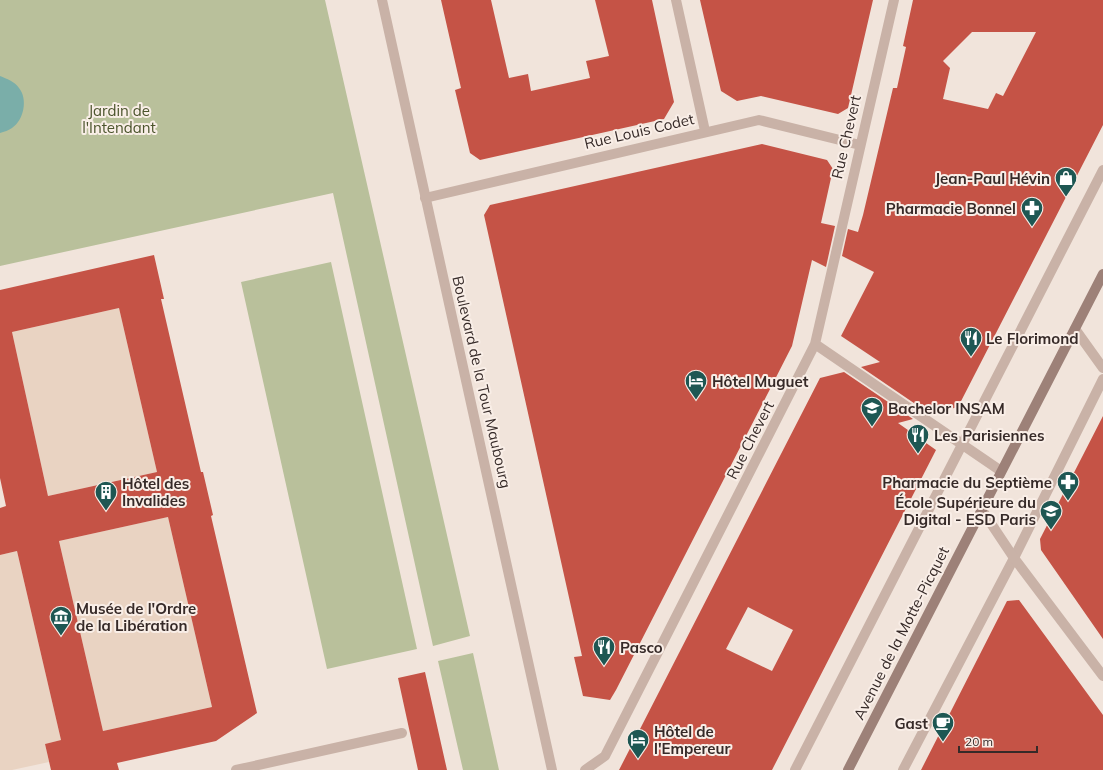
<svg xmlns="http://www.w3.org/2000/svg" width="1103" height="770" font-family="Mulish,sans-serif">
<rect width="100%" height="100%" fill="#f1e4db"/>
<!-- green -->
<path fill="#b9c09b" d="M0,0H325L470,636L433,646L333,193L0,266Z
M331,262L417,649L327,669L241,282Z
M473,653L499,770H463L438,661Z"/>
<!-- plaza -->
<path fill="#e9d3c2" d="M119,308L157,472L48,496L12,332Z
M168,517L212,707L103,731L59,541Z
M17,551L61,740L45,744L49,762L12,770H0V555Z"/>
<!-- water -->
<path fill="#7aaea9" d="M0,76C7,79 14,81 19,88C28,99 24,120 12,128C9,130 4,132 0,133Z"/>
<!-- building -->
<path fill="#c55346" fill-rule="evenodd" d="M441,0H491L509,78L528,74L531,91L590,78L586,61L609,56L595,0H652L674,102L664,119L480,160L470,153L455,90L461,88Z
M700,0H873L848,108L838,114L761,96L737,101L721,91Z
M913,0H1103V125L958,407L930,414L861,367L880,362L841,336L874,272L842,256L848,229L858,232L863,215L893,88H897L906,47L903,46ZM972,32H1036L1003,96L996,93L988,109L943,99L950,68L943,61Z
M762,144L827,160L833,169L821,223L835,226L826,267L812,260L792,346L616,690L610,700L583,696L574,657L582,656L484,215L490,205Z
M154,255L164,299H161L201,472H203L213,515L211,516L257,713L216,741L117,763L119,770H51L45,744L61,740L17,551L0,555V508L6,506L0,478V290ZM119,308L157,472L48,496L12,332ZM168,517L212,707L103,731L59,541Z
M844,372L913,419L898,423L936,450L772,770H619L820,378ZM748,607L793,630L772,671L726,649Z
M1103,416V639L1041,550L1040,539Z
M1019,600L1103,715V770H921L1007,601Z
M425,672L447,770H418L398,678Z"/>
<g fill="none" stroke-linecap="round" stroke-linejoin="round">
<!-- service -->
<path stroke="#c9b2a7" stroke-width="10" d="M236,770L402,733
M795,770L1103,170
M903,770L1014,558L1103,379"/>
<!-- minor -->
<path stroke="#c9b2a7" stroke-width="10" d="M676,0L705,131
M425,198L759,120L860,145
M1075,329L1103,368
M815,344L1001,471
M982,510L1014,558L1103,676
M585,770L605,756L815,344L894,0"/>
<!-- tertiary -->
<path stroke="#c9b2a7" stroke-width="10" d="M382,0L552,770"/>
<!-- secondary -->
<path stroke="#9d8178" stroke-width="10" d="M848,770L1103,274"/>
</g>
<!-- icons -->
<defs>
<g id="shop-pin" transform="scale(1.15)"><path d="M0 17L-7.5 6A9.5 9.5 0 1 1 7.5 6Z" fill="#1e5753" stroke="#f9eee7"/><path d="M-5-2.5h2.3a2.7 3.5 0 0 1 5.4 0H5L5.5 6h-11ZM-1.5-2.5h3a1.5 2.3 0 0 0-3 0Z" fill="#fff"/></g>
<g id="pharmacy-pin" transform="scale(1.15)"><path d="M0 17L-7.5 6A9.5 9.5 0 1 1 7.5 6Z" fill="#1e5753" stroke="#f9eee7"/><path d="M-2-6h4v4h4v4h-4v4h-4v-4h-4v-4h4Z" fill="#fff"/></g>
<g id="restaurant-pin" transform="scale(1.15)"><path d="M0 17L-7.5 6A9.5 9.5 0 1 1 7.5 6Z" fill="#1e5753" stroke="#f9eee7"/><path d="M-5-6h1v4h1v-4h1v4h1v-4h1v5L-1.5 .5V6h-2V.5L-5-1ZM5-6V6H3V1.5H1.5Q1.5-4 5-6Z" fill="#fff"/></g>
<g id="hotel-pin" transform="scale(1.15)"><path d="M0 17L-7.5 6A9.5 9.5 0 1 1 7.5 6Z" fill="#1e5753" stroke="#f9eee7"/><path d="M-6-4.5h1.5V1H6V5H4.5V3h-9V5H-6ZM-4 0a1.8 1.8 0 1 1 3.6 0ZM.5 0V-2.5h3Q6-2.5 6 0Z" fill="#fff"/></g>
<g id="university-pin" transform="scale(1.15)"><path d="M0 17L-7.5 6A9.5 9.5 0 1 1 7.5 6Z" fill="#1e5753" stroke="#f9eee7"/><path d="M0-5L7-2L0 1L-7-2ZM-4 1L0 2.5L4 1V4Q0 6-4 4Z" fill="#fff"/></g>
<g id="building-pin" transform="scale(1.15)"><path d="M0 17L-7.5 6A9.5 9.5 0 1 1 7.5 6Z" fill="#1e5753" stroke="#f9eee7"/><path d="M-4-6H4V6H1V3H-1V6H-4ZM-2.5-4.3h1.7v1.8h-1.7ZM.8-4.3h1.7v1.8H.8ZM-2.5-1h1.7V.8h-1.7ZM.8-1h1.7V.8H.8Z" fill="#fff"/></g>
<g id="museum-pin" transform="scale(1.15)"><path d="M0 17L-7.5 6A9.5 9.5 0 1 1 7.5 6Z" fill="#1e5753" stroke="#f9eee7"/><path d="M0-6L6-3V-2H-6V-3ZM-5-1h2V3h-2ZM-1-1h2V3h-2ZM3-1h2V3H3ZM-6 4H6V6H-6Z" fill="#fff"/></g>
<g id="cafe-pin" transform="scale(1.15)"><path d="M0 17L-7.5 6A9.5 9.5 0 1 1 7.5 6Z" fill="#1e5753" stroke="#f9eee7"/><path d="M-5.5-4.5H6V0H3Q3 3.5 0 3.5H-2.5Q-5.5 3.5-5.5 0ZM3-3.2v2h1.7v-2ZM-6 4.5H4V6H-6Z" fill="#fff"/></g>
</defs>
<g fill-rule="evenodd">
<use href="#shop-pin" x="1066" y="178"/>
<use href="#pharmacy-pin" x="1032" y="208"/>
<use href="#restaurant-pin" x="971" y="338"/>
<use href="#hotel-pin" x="696" y="381"/>
<use href="#university-pin" x="872" y="408"/>
<use href="#restaurant-pin" x="918" y="435"/>
<use href="#pharmacy-pin" x="1068" y="482"/>
<use href="#building-pin" x="106" y="492"/>
<use href="#university-pin" x="1051" y="511"/>
<use href="#museum-pin" x="61" y="617"/>
<use href="#restaurant-pin" x="604" y="647"/>
<use href="#cafe-pin" x="943" y="723"/>
<use href="#hotel-pin" x="638" y="740"/>
</g>
<g text-anchor="middle" dominant-baseline="central" stroke-width="4" stroke-linejoin="round" paint-order="stroke">
<!-- park labels -->
<g font-size="15" fill="#4b542c" stroke="#f9eee7">
<text x="119" y="110">Jardin de<tspan x="119" dy="17">l'Intendant</tspan></text>
</g>
<!-- street labels -->
<g font-size="15" fill="#362a28" stroke="#f9eee7">
<text transform="translate(639 131) rotate(-13)">Rue Louis Codet</text>
<text transform="translate(846 137) rotate(-77)">Rue Chevert</text>
<text transform="translate(482 382) rotate(77)">Boulevard de la Tour Maubourg</text>
<text transform="translate(750 440) rotate(-63)">Rue Chevert</text>
<text transform="translate(901 633) rotate(-63)">Avenue de la Motte-Picquet</text>
</g>
<!-- poi labels -->
<g font-size="15" font-weight="bold" fill="#362a28" stroke="#f9eee7" text-anchor="start">
<text x="1050" y="178" text-anchor="end">Jean-Paul Hévin</text>
<text x="1016" y="208" text-anchor="end">Pharmacie Bonnel</text>
<text x="986" y="338">Le Florimond</text>
<text x="712" y="381">Hôtel Muguet</text>
<text x="888" y="408">Bachelor INSAM</text>
<text x="934" y="435">Les Parisiennes</text>
<text x="1052" y="482" text-anchor="end">Pharmacie du Septième</text>
<text x="122" y="483">Hôtel des<tspan x="122" dy="17">Invalides</tspan></text>
<text x="1036" y="502" text-anchor="end">École Supérieure du<tspan x="1036" dy="17">Digital - ESD Paris</tspan></text>
<text x="76" y="608">Musée de l'Ordre<tspan x="76" dy="17">de la Libération</tspan></text>
<text x="620" y="647">Pasco</text>
<text x="928" y="723" text-anchor="end">Gast</text>
<text x="654" y="731">Hôtel de<tspan x="654" dy="17">l'Empereur</tspan></text>
</g>
</g>
<!-- scale -->
<path d="M959 746v6h78v-6" fill="none" stroke="#362a28" stroke-width="2"/>
<text x="965" y="746" font-size="12" fill="#362a28" stroke="#f9eee7" stroke-width="3" paint-order="stroke">20 m</text>
</svg>
